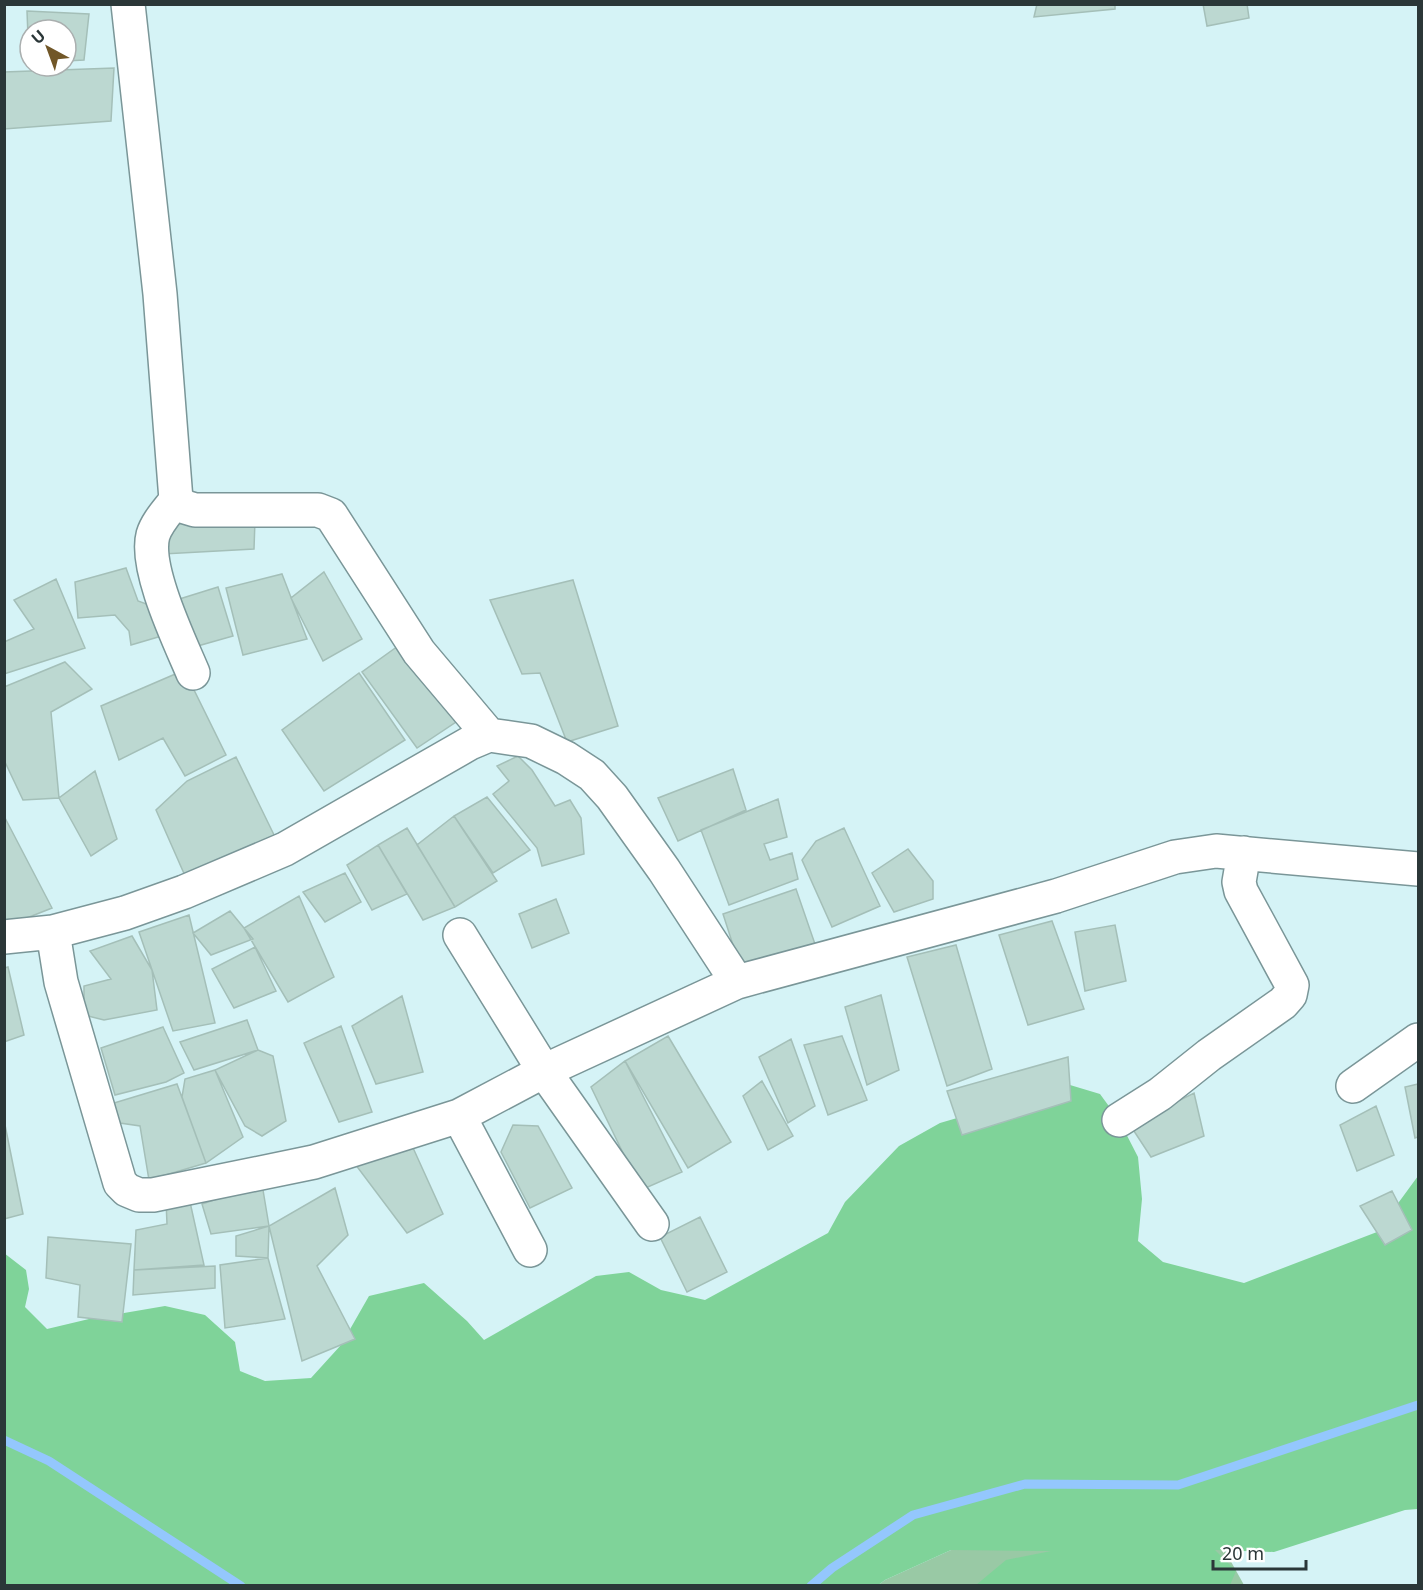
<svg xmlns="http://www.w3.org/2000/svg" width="1423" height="1590" font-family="'Noto Sans',sans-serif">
<rect width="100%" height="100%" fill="#d5f3f6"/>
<!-- green -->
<path fill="#99c9a5" d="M1181,1546L1224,1549L1244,1585L877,1586L885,1580L951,1550H1093Z"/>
<!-- forest -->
<path fill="#7fd399" d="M1070,1085L1100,1094L1119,1120L1138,1157L1142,1199L1138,1241L1163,1262L1244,1283L1377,1232L1418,1176V1509L1405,1510L1274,1552L1215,1550L1236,1571L1230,1585H976L1006,1560L1051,1551L951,1550L885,1580L877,1586L5,1585L4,1253L26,1270L29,1289L25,1307L47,1329L89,1319L165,1306L205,1315L235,1342L240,1371L265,1381L311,1378L341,1345L369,1296L424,1283L467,1321L484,1340L596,1276L629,1272L661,1290L705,1300L828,1233L845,1202L899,1146L940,1123Z"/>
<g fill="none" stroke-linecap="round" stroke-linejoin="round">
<!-- stream -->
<path stroke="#94c7fd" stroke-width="9" d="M4,1440L49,1461L241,1586
M811,1586L832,1568L913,1515L1025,1484L1178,1485L1418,1405"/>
</g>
<!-- building -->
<path fill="#bcd8d1" stroke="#a4bfb8" stroke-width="1.5" d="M1037,4H1115V9L1034,17Z
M1203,4H1247L1249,18L1207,26Z
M27,11L89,14L84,60L66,61V30H30L29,62Z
M114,68L111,121L4,129V72Z
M161,520H255L254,549L163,554Z
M126,568L138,601L152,606L165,635L131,645L129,631L115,615L78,618L75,582Z
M324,572L362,639L323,661L291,598Z
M282,574L307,639L243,655L226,588Z
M56,579L85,648L4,674V642L34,629L14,600Z
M573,580L618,726L567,742L540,673L522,674L490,600Z
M218,587L233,636L194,647L173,601Z
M405,641L462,718L417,748L362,672Z
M65,662L92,689L51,712L59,798L23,800L4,760V687Z
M180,672L193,688L226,755L185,776L163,738L119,760L101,706Z
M359,673L405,740L324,791L282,730Z
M518,756L532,770L555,806L570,800L581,818L584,854L542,866L537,848L493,794L509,781L497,766Z
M236,757L278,843L186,878L156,810L187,781Z
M733,769L746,810L678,841L658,798Z
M95,771L117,839L91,856L59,798Z
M487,797L530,850L493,873L454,816Z
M778,799L787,837L764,844L770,860L792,853L798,879L729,905L701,830Z
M4,816L52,908L4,927Z
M454,816L497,881L455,907L417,845Z
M407,828L455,907L423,920L378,845Z
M844,828L880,906L832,927L802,860L816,841Z
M378,845L407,894L372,910L347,865Z
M908,849L933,881V899L894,912L872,873Z
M345,873L361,902L325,922L303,892Z
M796,889L816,947L742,973L723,914Z
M299,896L334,977L288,1002L244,928Z
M556,899L569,933L532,948L519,914Z
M230,911L253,939L211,955L193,933Z
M189,915L215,1023L173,1031L139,932Z
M1052,921L1084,1009L1028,1025L999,935Z
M1115,925L1126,981L1085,991L1075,932Z
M132,936L152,970L157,1010L104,1020L84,1015V986L111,979L90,951Z
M956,945L992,1069L947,1086L907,957Z
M255,947L276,991L234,1008L212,969Z
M8,967L24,1035L4,1042V968Z
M881,995L899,1070L867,1085L845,1007Z
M402,996L423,1072L376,1084L352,1026Z
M247,1020L258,1050L194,1070L180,1042Z
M341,1026L372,1112L339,1122L304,1043Z
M163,1027L184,1073L166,1082L115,1095L101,1048Z
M668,1036L731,1142L688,1168L625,1061Z
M842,1036L867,1100L828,1115L804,1045Z
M791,1039L815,1106L788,1123L759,1057Z
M258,1050L273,1056L286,1121L262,1136L245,1126L215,1070Z
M1068,1057L1071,1101L962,1135L947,1091Z
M625,1061L682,1172L641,1190L591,1087Z
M215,1070L243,1137L206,1163L182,1097L185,1079Z
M762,1081L793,1136L768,1150L743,1096Z
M177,1084L206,1163L149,1180L140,1126L120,1123L114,1103Z
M1418,1084V1137L1415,1138L1405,1087Z
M1194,1093L1204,1136L1151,1157L1130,1125Z
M1376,1106L1394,1155L1357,1171L1340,1125Z
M4,1120L23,1214L4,1219Z
M513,1125L538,1126L572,1188L530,1208L501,1152Z
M409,1139L443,1214L407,1233L349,1156Z
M262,1184L269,1226L211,1234L202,1204Z
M335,1188L348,1235L317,1266L355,1339L302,1361L269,1226Z
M1392,1191L1412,1230L1385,1245L1360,1206Z
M166,1201L190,1202L204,1265L134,1270L136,1230L167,1224Z
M700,1217L727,1272L687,1292L660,1237Z
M269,1226L268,1258L236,1256V1236Z
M48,1237L131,1244L122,1322L78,1317L80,1285L46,1278Z
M268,1258L285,1319L225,1328L220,1265Z
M215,1266V1288L133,1295L134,1270Z"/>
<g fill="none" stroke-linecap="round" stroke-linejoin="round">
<!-- street casing -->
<g stroke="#7a9698" stroke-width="36">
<path id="street" d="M128,4L160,294L176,500L185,507L195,510H318L331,515L419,652L489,735
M176,500C168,511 157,522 153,535C144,568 180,642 193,673
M460,935L544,1071L652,1224
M4,937L53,932
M737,982L664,870L612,797L592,775L566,758L531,741L489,735L470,743L285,849L184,892L125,913L53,932L61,982L120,1183L127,1190L139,1195H153L314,1162L459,1116L544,1071L737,982L1056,896L1175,857L1216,851L1418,869
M1353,1086L1418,1040
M459,1116L530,1250
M1119,1120L1160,1094L1209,1055L1283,1003L1290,995L1292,985L1241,891L1239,882L1244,853"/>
</g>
<!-- street -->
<use href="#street" stroke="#fff" stroke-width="33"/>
</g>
<!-- border -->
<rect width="1423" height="1590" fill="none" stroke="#2b3738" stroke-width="12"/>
<!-- north arrow -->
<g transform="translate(48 48) rotate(319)"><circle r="28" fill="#ffffff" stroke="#aaafaf" stroke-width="1.5"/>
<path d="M0-4.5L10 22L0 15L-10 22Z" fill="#715728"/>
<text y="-9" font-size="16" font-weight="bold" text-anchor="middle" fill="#2b3738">U</text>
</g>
<!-- scale -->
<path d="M1213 1560v9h93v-9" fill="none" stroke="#2b3738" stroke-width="3"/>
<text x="1222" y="1560" font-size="18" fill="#2b3738" stroke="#ffffff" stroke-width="4.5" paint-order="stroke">20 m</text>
</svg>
